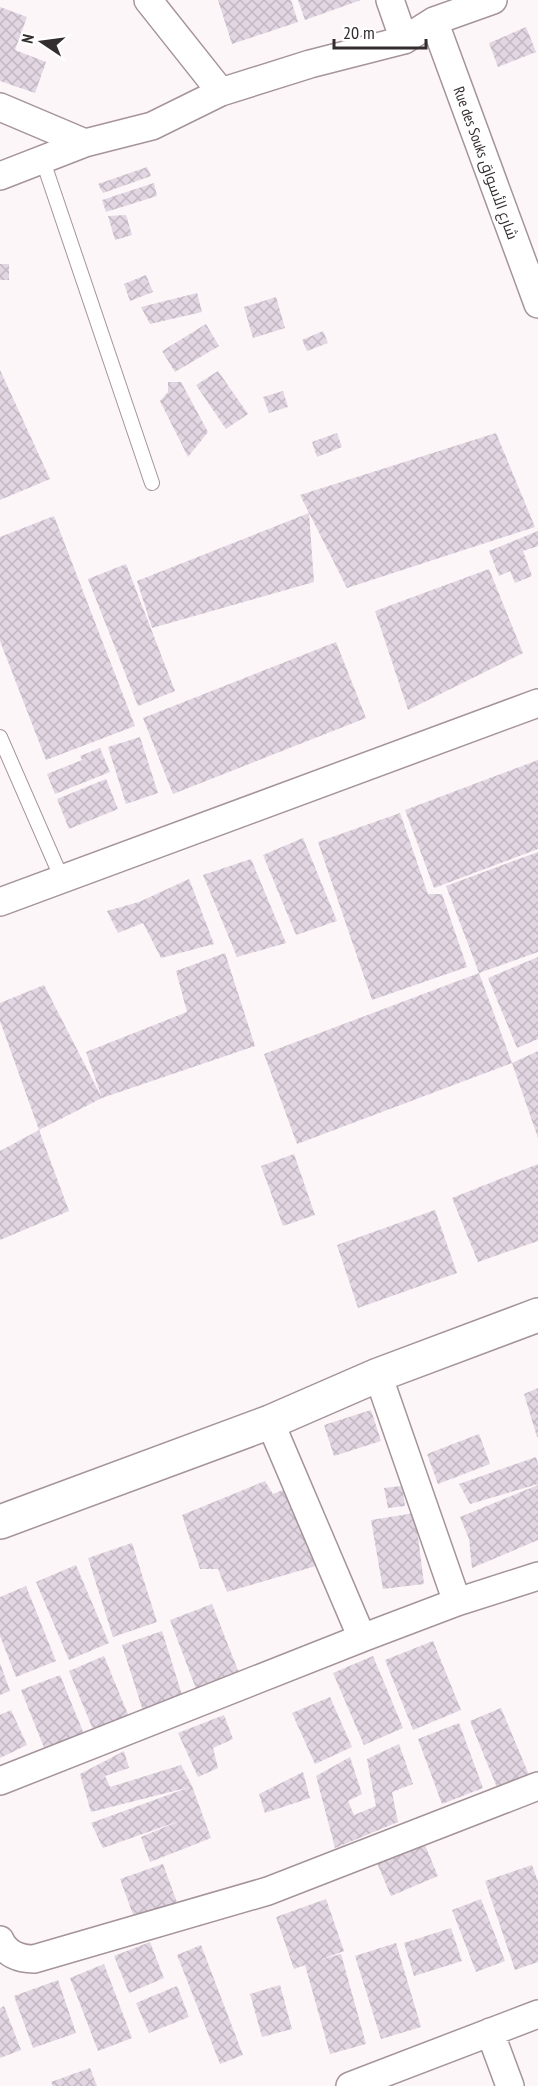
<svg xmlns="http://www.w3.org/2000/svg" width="538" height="2086" font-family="'PT Sans Narrow',Cairo,sans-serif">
<defs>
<pattern id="building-cross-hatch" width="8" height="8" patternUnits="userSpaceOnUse" patternTransform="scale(1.5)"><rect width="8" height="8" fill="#e1d6e2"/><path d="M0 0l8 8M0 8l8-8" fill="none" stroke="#c2b8c2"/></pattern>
</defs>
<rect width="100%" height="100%" fill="#fdf6f8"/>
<!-- building -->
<path fill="url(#building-cross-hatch)" d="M218,0H291L298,22L232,44Z
M298,0H361L305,20Z
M0,7L27,17L15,50L46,62L35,93L0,81Z
M526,27L536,52L498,67L489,43Z
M147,167L151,176L103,193L98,184Z
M154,183L157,196L106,212L102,200Z
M126,215L132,235L115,240L108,216Z
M0,264H9V280H0Z
M146,275L153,292L130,301L124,284Z
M197,293L202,312L150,324L141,307Z
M276,297L285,328L253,338L244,307Z
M206,324L219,346L175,372L162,351Z
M323,331L328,343L307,351L302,340Z
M0,370L50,479L0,500Z
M218,371L248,414L226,429L196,385Z
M168,382H181L208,432L188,457L160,401L168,392Z
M283,391L288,407L269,413L263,397Z
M337,433L342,447L317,457L312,442Z
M496,433L535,527L347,588L300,495Z
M309,513L314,582L152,628L137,581Z
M54,516L135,726L46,760L0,641V537Z
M538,531V546L523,551L532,576L515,583L510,571L499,576L489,551Z
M126,564L175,691L138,706L88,579Z
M489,569L523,653L408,710L375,611Z
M336,642L366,718L173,794L143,718Z
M140,737L158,793L126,804L108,747Z
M100,748L110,772L55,794L47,774L82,760L80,756Z
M538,760V849L434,888L405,810Z
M106,779L118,809L69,829L57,799Z
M400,813L428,894H442L467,967L372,1000L318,842Z
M303,838L337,921L296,935L263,855Z
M538,852V952L479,973L446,886Z
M251,859L286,943L237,957L203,875Z
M189,879L214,944L161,958L143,923L118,933L107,911L139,902Z
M225,953L255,1046L102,1098L86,1052L187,1012L176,971Z
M538,957V1039L517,1048L488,978Z
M479,973L512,1063L538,1051V1138L512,1063L297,1144L264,1054Z
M44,985L102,1098L39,1130L0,1021V1003Z
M39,1130L69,1211L0,1240V1151Z
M294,1154L315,1215L283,1226L261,1166Z
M538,1164V1241L478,1262L452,1198Z
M435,1210L457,1273L358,1308L337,1245Z
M538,1388V1437H537L524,1394Z
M371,1410L381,1441L334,1456L324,1425Z
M479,1434L490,1464L438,1484L427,1454Z
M536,1457L538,1463V1484L470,1504L459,1484Z
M265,1481L273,1494L290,1487L316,1566L227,1592L218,1569H200L182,1515Z
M538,1485V1540L472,1568L469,1539L460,1517Z
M402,1486L405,1506L388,1508L384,1488Z
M415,1513L424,1584L383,1589L371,1520Z
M132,1543L157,1622L113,1637L88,1558Z
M76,1565L109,1643L69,1660L36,1582Z
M26,1586L56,1661L16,1677L0,1636V1597Z
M212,1604L241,1678L198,1694L170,1620Z
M162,1631L183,1698L143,1711L122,1645Z
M433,1641L461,1710L413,1730L385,1660Z
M104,1656L129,1717L94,1732L69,1671Z
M373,1656L403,1728L364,1745L333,1673Z
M0,1663L10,1691L0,1695Z
M60,1675L88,1744L49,1760L21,1690Z
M330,1697L352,1747L315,1764L292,1713Z
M501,1708L532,1782L500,1795L470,1721Z
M11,1710L27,1745L0,1758V1715Z
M224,1715L233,1739L213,1748L218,1768L198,1777L178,1733Z
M459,1723L483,1788L442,1804L418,1739Z
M399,1744L413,1784L392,1792L398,1822L335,1848L316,1776L350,1757L362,1794L348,1801L354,1815L376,1806L367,1759Z
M124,1751L129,1768L105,1776L110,1787L181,1765L192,1786L211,1838L150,1862L141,1837L182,1820L103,1848L91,1823L190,1787L91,1812L80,1774Z
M303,1772L310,1798L265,1813L259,1794Z
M424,1843L438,1876L391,1896L377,1863Z
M163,1864L178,1905L135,1920L120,1879Z
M532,1865L538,1882V1962L515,1970L485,1881Z
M326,1899L344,1951L320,1960L341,1954L366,2044L330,2054L305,1965L294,1969L276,1917Z
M481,1899L505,1961L476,1972L452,1910Z
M451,1928L462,1961L414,1976L404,1943Z
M150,1942L164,1978L129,1993L114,1956Z
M396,1943L421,2027L381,2039L355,1956Z
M201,1945L243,2055L220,2064L177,1955Z
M104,1964L132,2038L98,2051L70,1978Z
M58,1980L76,2033L33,2048L14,1996Z
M280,1985L292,2029L262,2037L250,1994Z
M177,1986L189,2017L149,2033L136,2003Z
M4,2006L21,2050L0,2058V2008Z
M90,2068L97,2086H53L51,2082Z"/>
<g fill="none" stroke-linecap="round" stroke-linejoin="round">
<!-- service casing -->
<g stroke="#a5949a" stroke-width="16">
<path id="service" d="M43,161L152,483
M0,737L62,879"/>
</g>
<!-- minor casing -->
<g stroke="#a5949a" stroke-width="30">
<path id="minor" d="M148,0L221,92
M390,0L404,40
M434,21L538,304
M0,107L85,143
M0,176L85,143L152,126L221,92L310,64L404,40L434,21L493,0
M0,902L538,703
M378,1375L457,1602
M270,1422L362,1638L457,1602L538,1576
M0,1781L362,1638
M0,1940C6,1954 19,1959 34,1959L268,1891L538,1786
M490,2032L510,2086
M350,2086L538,2014"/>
</g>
<!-- secondary casing -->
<g stroke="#a5949a" stroke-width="36">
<path id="secondary" d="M0,1522L270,1422L378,1375L538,1315"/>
</g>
<!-- service -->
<use href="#service" stroke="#fff" stroke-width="14"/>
<!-- minor -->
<use href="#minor" stroke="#fff" stroke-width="27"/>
<!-- secondary -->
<use href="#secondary" stroke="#fff" stroke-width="33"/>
</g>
<g text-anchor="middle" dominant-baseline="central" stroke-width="6" stroke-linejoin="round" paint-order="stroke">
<!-- street labels -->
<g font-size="15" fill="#332d2f" stroke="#fff">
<text transform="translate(486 163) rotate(70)">Rue des Souks شارع الأسواق</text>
</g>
</g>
<!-- north arrow -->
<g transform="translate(42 42) rotate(283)" stroke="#ffffff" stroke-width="4.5" paint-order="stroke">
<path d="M0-4.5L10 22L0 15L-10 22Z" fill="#332d2f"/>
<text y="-9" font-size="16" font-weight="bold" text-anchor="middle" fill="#332d2f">N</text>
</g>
<!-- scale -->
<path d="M334 39v9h92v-9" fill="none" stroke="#332d2f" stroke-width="3"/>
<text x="343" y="39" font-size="18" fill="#332d2f" stroke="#ffffff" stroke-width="4.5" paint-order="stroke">20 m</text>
</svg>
